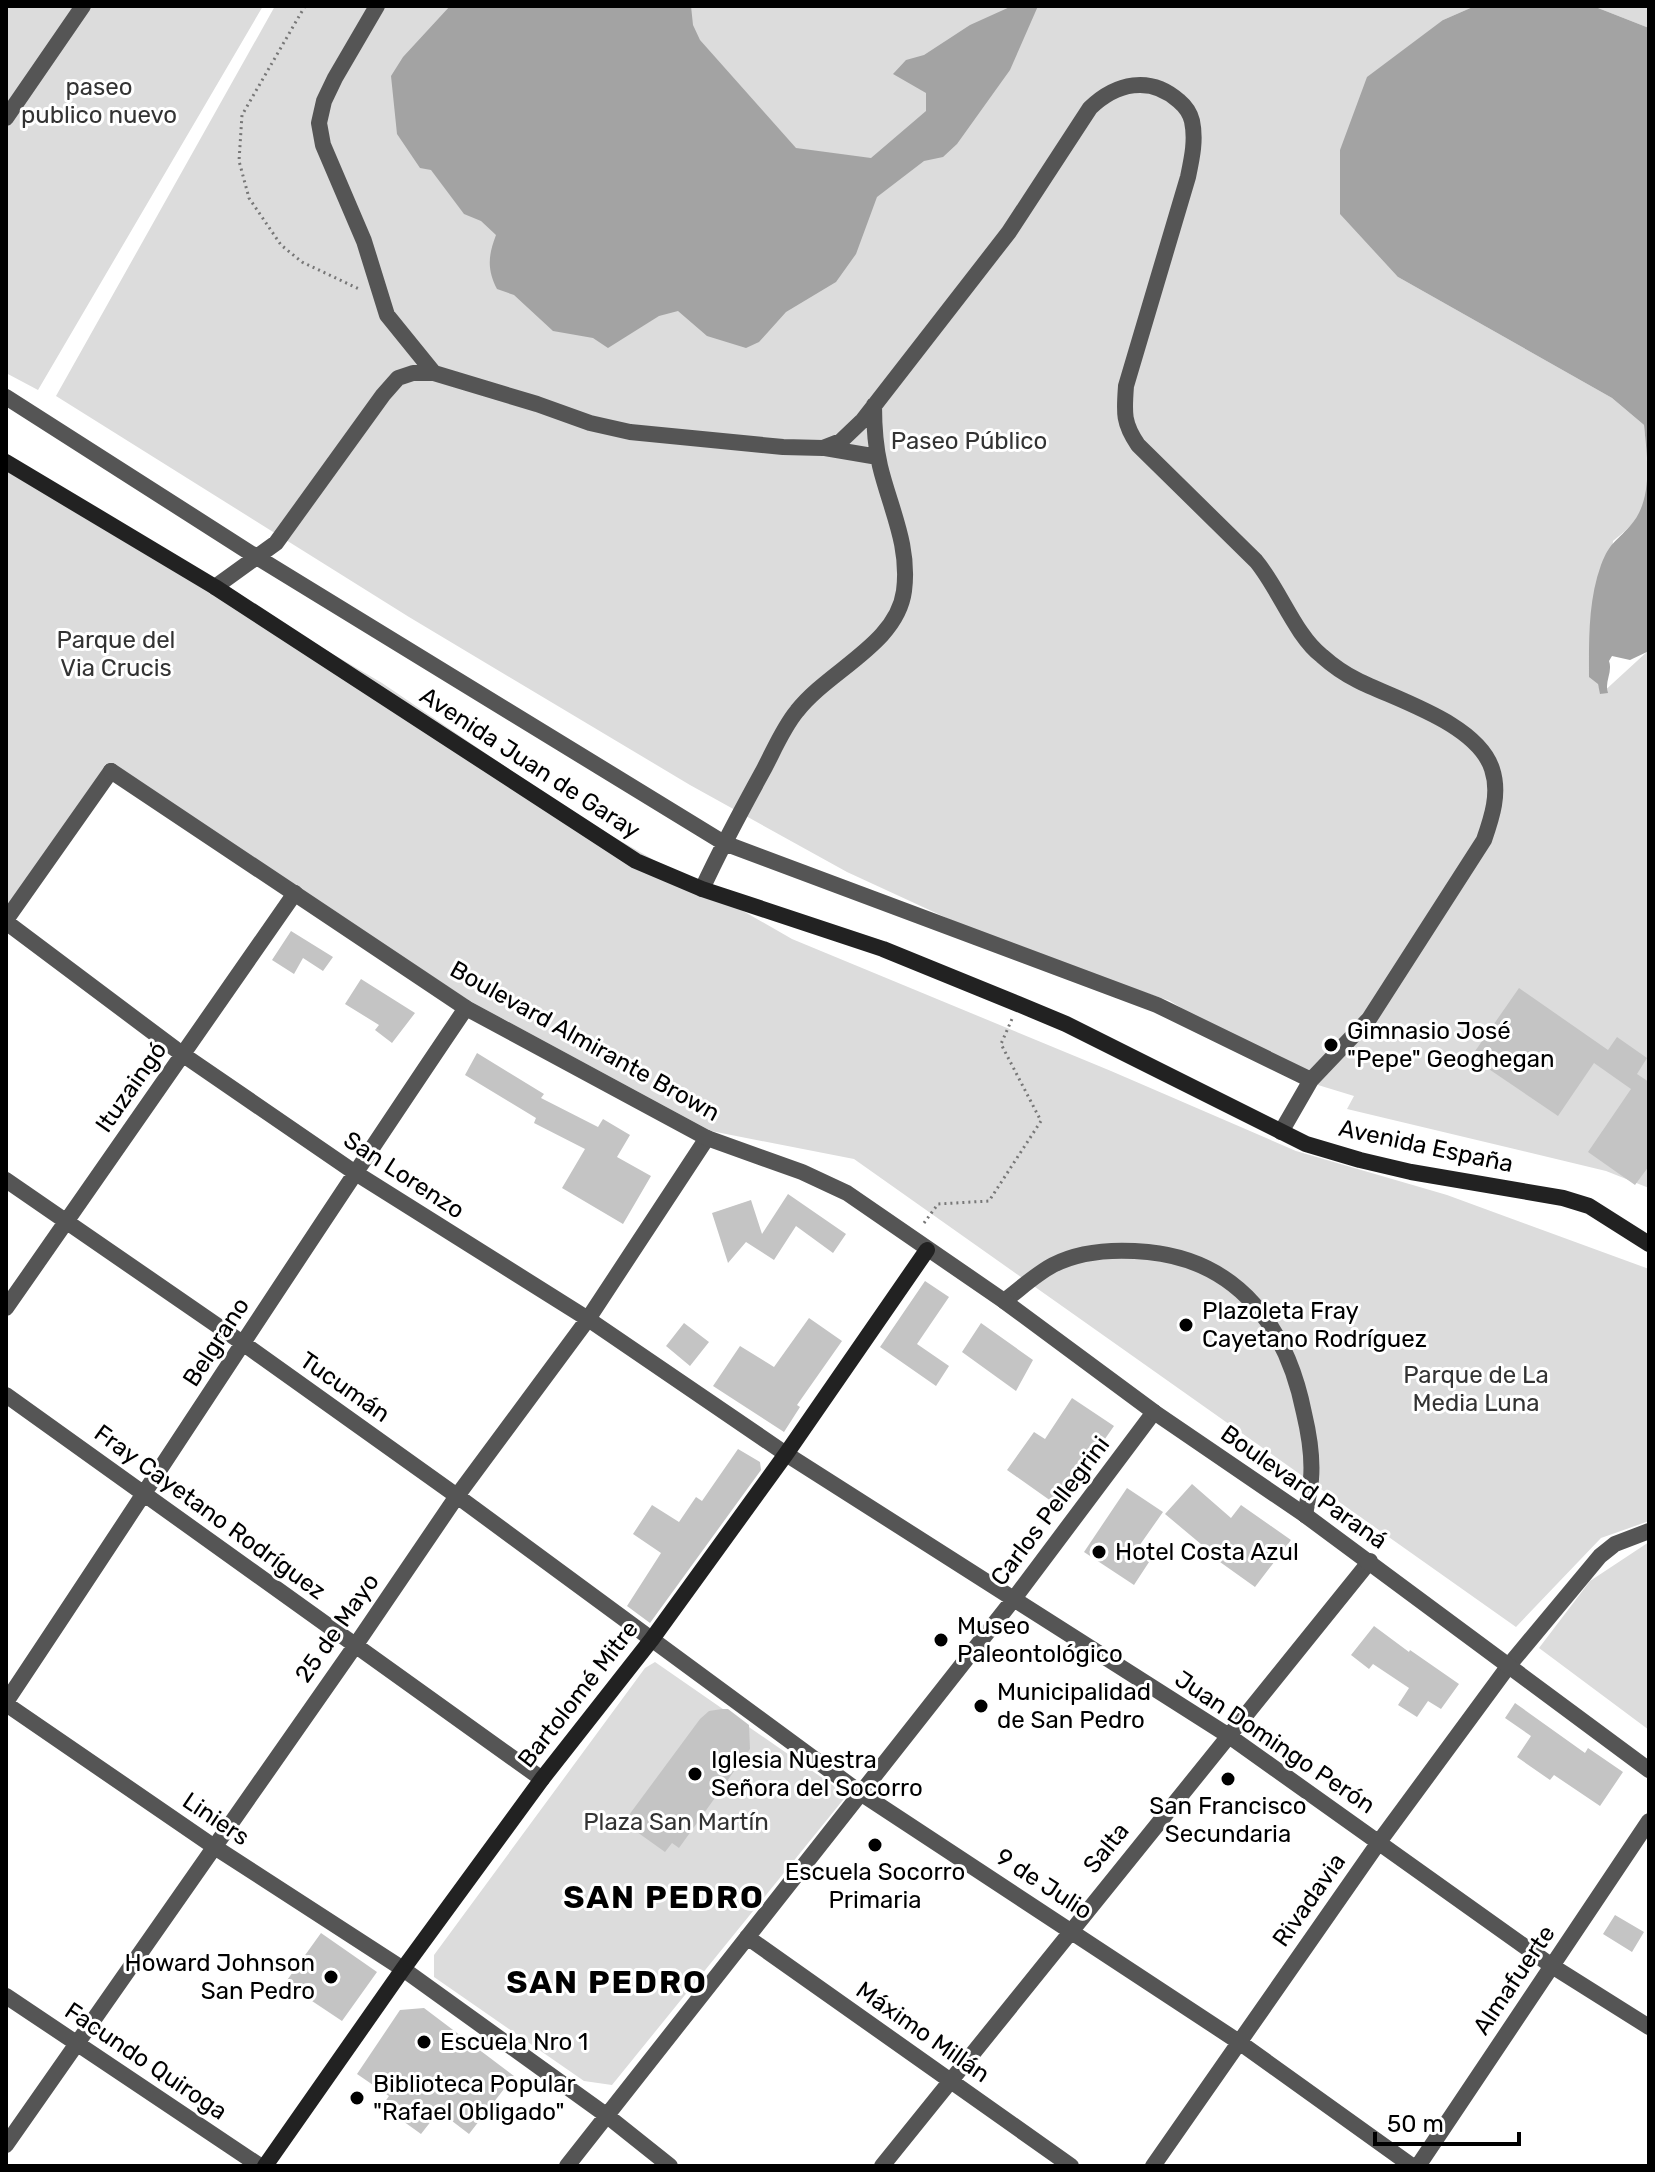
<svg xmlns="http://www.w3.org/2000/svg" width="1655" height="2172" font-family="Rubik,sans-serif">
<rect width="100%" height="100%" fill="#fff"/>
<!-- green -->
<path fill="#dcdcdc" d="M6,6H263L38,390L6,373Z
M275,6H1475L1443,20L1398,277L1612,398L1644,425C1646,446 1651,487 1643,508C1638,521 1624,532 1613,541L1598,684L1601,694L1649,650V1188L1606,1171L1347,1109L1354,1096L1295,1078L1170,1001L1001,943L847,872L690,785L409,617L56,396Z
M1593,6H1649V28Z
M6,462L382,683L584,820L792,939L1111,1071L1296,1151L1447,1195L1649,1269V1521L1601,1538L1516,1627L854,1159L711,1131L470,1001L111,765L6,911Z
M1649,1542V1730L1539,1648L1590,1581Z
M655,1662L847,1795L612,2085L584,2081L434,1977V1955L645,1668Z"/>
<!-- water -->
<path fill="#a3a3a3" d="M450,6H691L693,25L700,40L796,148L871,158L926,111V93L893,74L906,60L924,55L970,25L1012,6H1038L1010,70L957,144L943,157L924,161L877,197L856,254L836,282L786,312L759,342L746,348L707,336L678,311L659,316L608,348L593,338L553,331L514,295L497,289C487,269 488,256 496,235L481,221L464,214L431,170L420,168L397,134L391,76L403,57Z
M1475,6H1593L1649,28V651L1630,660L1612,656L1609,661C1613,672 1604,682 1608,693L1600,694L1598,684L1589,677C1589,640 1588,601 1601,565C1610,542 1615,543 1630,526C1654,500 1647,457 1644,425L1612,398L1398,277L1340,214V150L1367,77L1443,20Z"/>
<!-- building -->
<path fill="#c4c4c4" d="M291,931L333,957L323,971L303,958L294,974L272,960Z
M361,979L415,1013L392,1043L375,1030L379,1025L345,1004Z
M1519,988L1608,1050L1617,1037L1647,1058L1637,1074L1649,1082V1166L1635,1185L1588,1152L1631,1089L1594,1063L1558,1116L1471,1057Z
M477,1053L544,1094L541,1098L598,1127L603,1119L630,1135L617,1157L651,1176L623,1224L562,1188L585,1149L534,1123L536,1118L465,1075Z
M788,1194L846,1234L833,1253L796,1226L774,1260L746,1242L728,1263L712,1213L751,1200L762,1234Z
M925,1281L949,1297L917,1344L949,1366L936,1386L880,1347Z
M809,1318L842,1341L797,1405L800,1407L784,1432L713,1386L740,1346L774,1367Z
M684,1323L709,1342L690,1366L666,1346Z
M981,1323L1033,1360L1016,1391L962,1352Z
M1072,1398L1114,1426L1058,1506L1007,1470L1034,1432L1045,1439Z
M738,1449L760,1462L761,1470L650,1623L627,1606L661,1553L633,1534L652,1505L679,1522L696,1497L702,1501Z
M1192,1484L1231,1518L1241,1505L1291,1540L1255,1587L1206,1552L1208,1550L1165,1514Z
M1127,1488L1163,1512L1137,1549L1151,1559L1134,1585L1084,1552Z
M1374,1626L1409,1652L1410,1650L1459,1684L1441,1709L1428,1701L1417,1717L1398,1705L1409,1688L1373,1664L1369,1669L1351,1655Z
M1515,1703L1585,1753L1588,1748L1623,1772L1600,1806L1554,1775L1550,1780L1517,1757L1531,1736L1505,1718Z
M722,1709H728L749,1725L750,1749L679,1848L672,1843L665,1852L630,1827L635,1820L629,1815L700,1719L709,1711Z
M1615,1915L1644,1932L1632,1952L1603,1934Z
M321,1933L377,1972L342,2021L285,1983Z
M424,2008L514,2076L469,2134L439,2111L421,2134L382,2106L389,2096L357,2074L400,2010Z"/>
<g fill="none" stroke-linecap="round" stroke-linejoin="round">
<!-- path -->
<path stroke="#777" stroke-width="3" stroke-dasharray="2 4" stroke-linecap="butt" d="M305,6L242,115L239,161L249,198L281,245L302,262L359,289
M924,1223L938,1204L989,1201L1041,1121L1001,1044L1012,1019"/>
<!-- minor -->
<path stroke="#555" stroke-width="16" d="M377,6L335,78L324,101L319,123L323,145L364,241L387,315L434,373
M6,118L83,6
M6,397L255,556L724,843L1157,1005L1311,1080
M825,448L878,457
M215,587L276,543L383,395L398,378L413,373H434L537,404L590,423L630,432L783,447L823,448L841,441L863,420L1009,232L1090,108C1116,83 1150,75 1179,101C1185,106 1190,113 1192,121C1196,140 1192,158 1188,177L1126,386C1124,413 1123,423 1138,445L1256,561C1280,590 1295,635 1322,656C1332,665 1345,674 1357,680C1396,700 1477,723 1492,769C1500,793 1492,817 1484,840L1369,1019L1311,1080L1281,1132
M702,889C721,848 742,809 764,769C774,750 783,728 797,711C829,670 897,644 904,591C910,545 890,508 880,466C875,445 874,426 874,405
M6,920L111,771
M6,922L182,1054L354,1172L588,1319L786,1454L1229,1736L1552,1966L1649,2027
M6,1180L244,1344L457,1496L862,1794L1239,2042L1412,2166
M1004,1301C1020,1289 1036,1274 1053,1265C1082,1250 1117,1249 1148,1252C1239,1261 1287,1328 1304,1413C1309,1434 1313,1456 1311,1479C1310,1491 1307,1503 1305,1515
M6,1308L295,893
M6,1395L542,1779
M6,1702C160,1471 310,1238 466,1008
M6,1704L213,1846L403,1969L606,2115L670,2166
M747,1937L1071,2166
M6,1996L260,2166
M6,2145L355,1646L457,1496L588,1319L707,1138
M567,2166L1013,1600L1154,1412
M882,2166L1370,1561
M1153,2166L1379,1842L1510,1664L1600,1556L1615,1544L1649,1531
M1418,2166L1649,1821"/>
<!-- tertiary -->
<path stroke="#555" stroke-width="16" d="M111,771L466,1008L707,1138L802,1172L847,1193L1004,1301L1154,1412L1305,1515L1649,1770"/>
<!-- secondary -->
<path stroke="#222" stroke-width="16" d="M6,462L215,587L636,861L702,889L883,949L1018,1004L1066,1024L1306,1144L1360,1160L1411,1172L1563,1198L1589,1206L1649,1244
M265,2166L403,1969L542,1779L652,1639L786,1454L927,1250"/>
</g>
<!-- markers -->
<g fill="#000" stroke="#fff" stroke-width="3">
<circle cx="1331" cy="1045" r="8"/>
<circle cx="1186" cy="1325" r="8"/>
<circle cx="1099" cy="1552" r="8"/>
<circle cx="941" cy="1640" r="8"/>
<circle cx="981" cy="1706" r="8"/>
<circle cx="695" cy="1774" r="8"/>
<circle cx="1228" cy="1779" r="8"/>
<circle cx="875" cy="1845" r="8"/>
<circle cx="331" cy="1977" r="8"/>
<circle cx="424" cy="2042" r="8"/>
<circle cx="357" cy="2098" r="8"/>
</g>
<g text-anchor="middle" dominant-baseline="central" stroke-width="6" stroke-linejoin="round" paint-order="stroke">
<!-- park labels -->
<g font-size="24" fill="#333" stroke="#fff">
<text x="99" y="87">paseo<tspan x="99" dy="28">publico nuevo</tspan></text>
<text x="969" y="441">Paseo Público</text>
<text x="116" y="640">Parque del<tspan x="116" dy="28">Via Crucis</tspan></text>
<text x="1476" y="1375">Parque de La<tspan x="1476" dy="28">Media Luna</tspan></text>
<text x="676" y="1822">Plaza San Martín</text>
</g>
<!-- street labels -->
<g font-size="24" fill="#000" stroke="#fff">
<text transform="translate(530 763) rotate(33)">Avenida Juan de Garay</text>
<text transform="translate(585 1041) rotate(29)">Boulevard Almirante Brown</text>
<text transform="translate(131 1087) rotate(-55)">Ituzaingó</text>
<text transform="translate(1426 1146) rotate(12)">Avenida España</text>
<text transform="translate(404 1175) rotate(33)">San Lorenzo</text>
<text transform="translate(216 1342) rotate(-57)">Belgrano</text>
<text transform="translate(345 1387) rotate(35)">Tucumán</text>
<text transform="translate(1304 1487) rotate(35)">Boulevard Paraná</text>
<text transform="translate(1050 1511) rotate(-53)">Carlos Pellegrini</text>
<text transform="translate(210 1512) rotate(36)">Fray Cayetano Rodríguez</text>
<text transform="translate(337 1628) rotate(-55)">25 de Mayo</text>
<text transform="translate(578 1694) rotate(-52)">Bartolomé Mitre</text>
<text transform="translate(1275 1742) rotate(34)">Juan Domingo Perón</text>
<text transform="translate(216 1819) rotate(34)">Liniers</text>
<text transform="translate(1106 1848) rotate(-51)">Salta</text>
<text transform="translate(1044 1884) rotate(33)">9 de Julio</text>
<text transform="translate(1309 1900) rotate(-55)">Rivadavia</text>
<text transform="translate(1514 1980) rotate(-56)">Almafuerte</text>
<text transform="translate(923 2032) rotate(35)">Máximo Millán</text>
<text transform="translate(146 2061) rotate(34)">Facundo Quiroga</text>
</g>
<!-- poi labels -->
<g font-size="24" fill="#000" stroke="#fff" text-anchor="start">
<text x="1347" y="1031">Gimnasio José<tspan x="1347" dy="28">"Pepe" Geoghegan</tspan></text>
<text x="1202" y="1311">Plazoleta Fray<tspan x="1202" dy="28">Cayetano Rodríguez</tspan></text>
<text x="1115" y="1552">Hotel Costa Azul</text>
<text x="957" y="1626">Museo<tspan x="957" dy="28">Paleontológico</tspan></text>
<text x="997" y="1692">Municipalidad<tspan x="997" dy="28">de San Pedro</tspan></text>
<text x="711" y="1760">Iglesia Nuestra<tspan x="711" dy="28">Señora del Socorro</tspan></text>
<text x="1228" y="1806" text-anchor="middle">San Francisco<tspan x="1228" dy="28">Secundaria</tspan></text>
<text x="875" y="1872" text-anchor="middle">Escuela Socorro<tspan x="875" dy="28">Primaria</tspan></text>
<text x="315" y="1963" text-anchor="end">Howard Johnson<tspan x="315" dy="28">San Pedro</tspan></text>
<text x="440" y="2042">Escuela Nro 1</text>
<text x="373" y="2084">Biblioteca Popular<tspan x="373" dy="28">"Rafael Obligado"</tspan></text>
</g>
<!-- district labels -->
<g font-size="32" font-weight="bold" letter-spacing="2" fill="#000" stroke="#fff">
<text x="664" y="1897">SAN PEDRO</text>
<text x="607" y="1982">SAN PEDRO</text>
</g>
</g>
<!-- border -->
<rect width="1655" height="2172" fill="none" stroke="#000000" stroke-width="16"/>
<!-- scale -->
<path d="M1375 2132v12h144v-12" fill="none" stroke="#000000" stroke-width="4"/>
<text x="1387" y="2132" font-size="24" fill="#000000" stroke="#ffffff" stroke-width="6" paint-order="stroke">50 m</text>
</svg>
